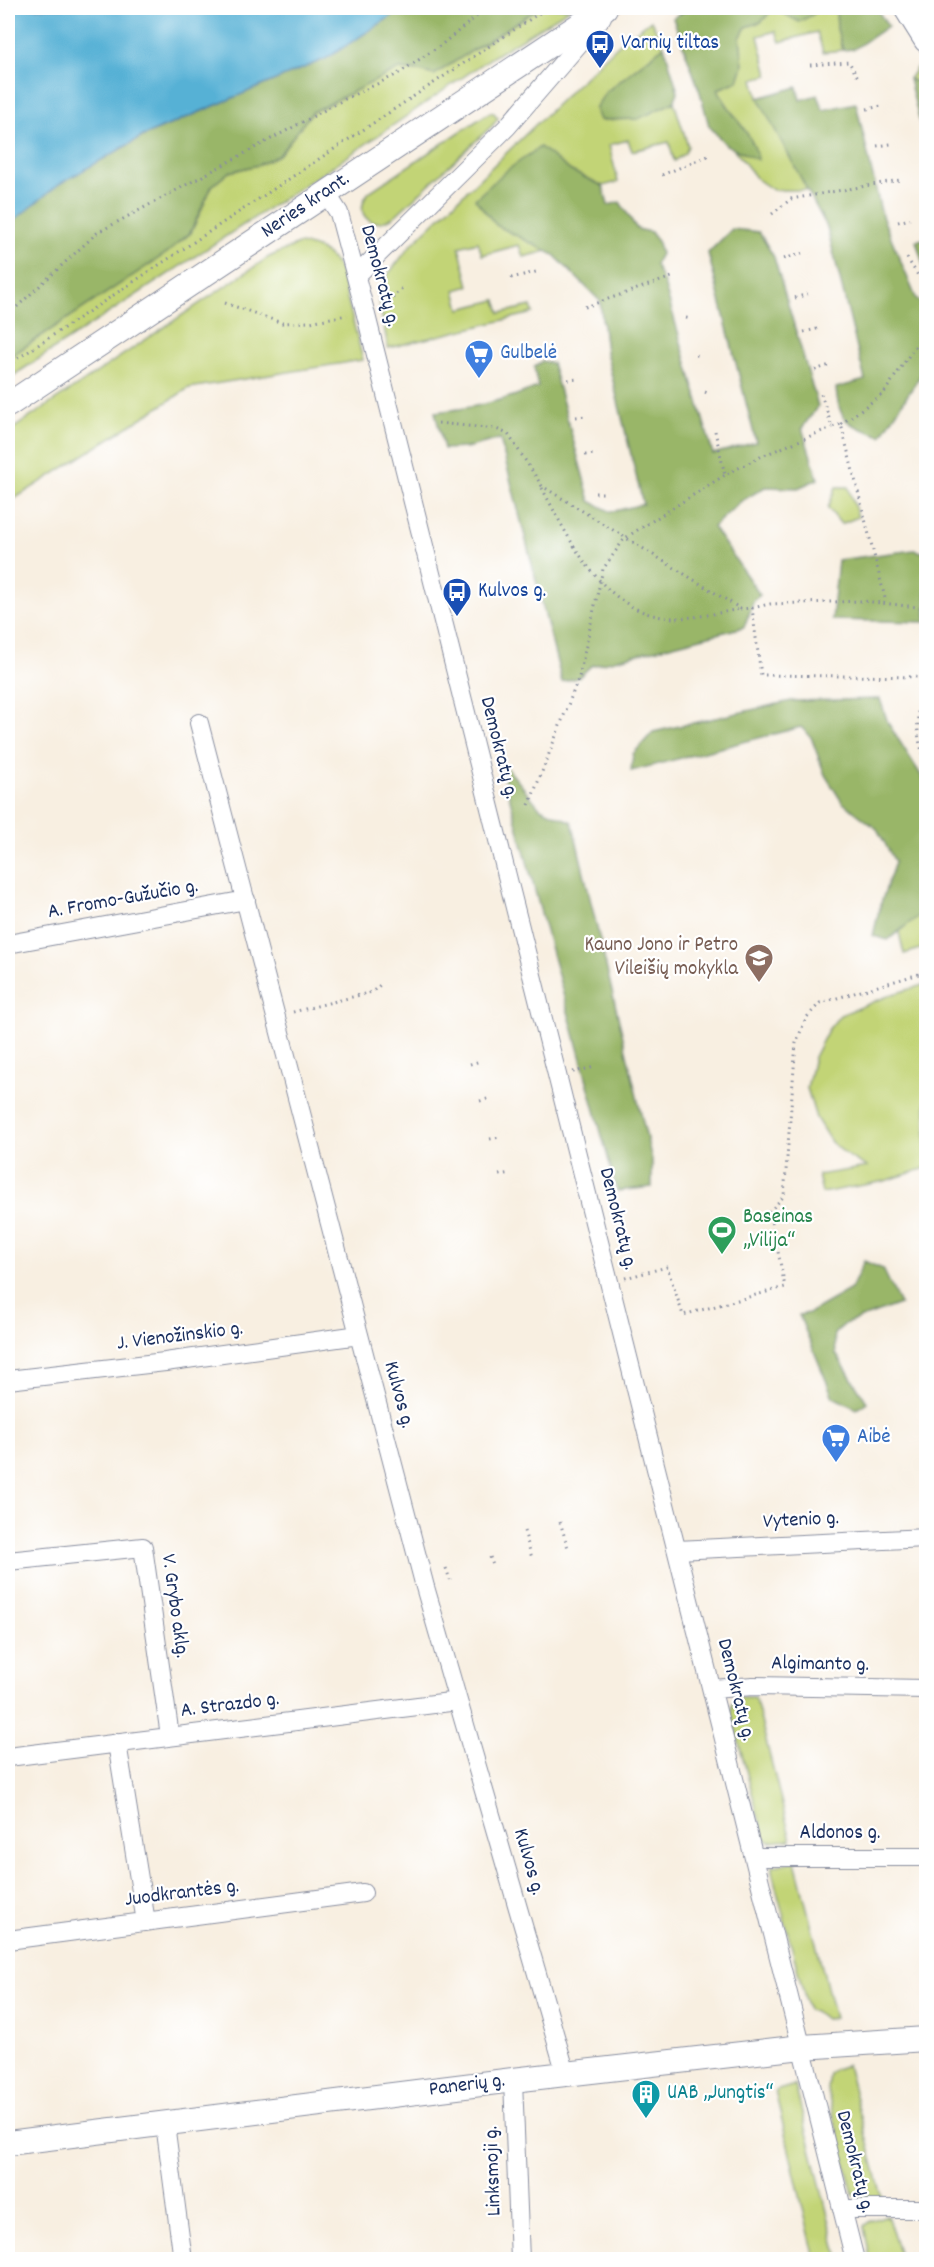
<svg xmlns="http://www.w3.org/2000/svg" width="934" height="2267" font-family="Dekko,sans-serif">
<rect width="100%" height="100%" fill="#fff"/>
<filter id="ink" filterUnits="userSpaceOnUse"><feTurbulence type="fractalNoise" baseFrequency=".0167" numOctaves="2"/><feDisplacementMap in="SourceGraphic" scale="12" xChannelSelector="R" yChannelSelector="G"/><feConvolveMatrix kernelMatrix="1 2 1 2 8 2 1 2 1" color-interpolation-filters="sRGB"/></filter>
<filter id="wash" filterUnits="userSpaceOnUse"><feTurbulence type="fractalNoise" baseFrequency=".008" numOctaves="4" result="noise"/><feDisplacementMap in="SourceGraphic" scale="24" xChannelSelector="R" yChannelSelector="G"/><feGaussianBlur stdDeviation="1.35" result="paint"/><feColorMatrix in="noise" values="0 0 0 0 0 0 0 0 0 0 0 0 0 0 0 0 0 1.4 0 .05"/><feComposite in="paint" operator="in"/></filter>
<g filter="url(#wash)">
<rect width="100%" height="100%" fill="#f8efe1"/>
<!-- green -->
<path fill="#c2d476" stroke="#6e826a" stroke-width="1.5" d="M539,8H571L491,58L347,157L8,379V358L167,252L191,233L212,186L229,172L258,165L279,155L312,112L399,69L419,71L434,75Z
M774,8L791,17L814,14L817,8H836L837,29L843,50L823,52L817,32L780,42L776,31L758,36L768,75L753,79L758,97L808,190H773L757,179L733,148L757,159C754,136 729,112 718,89L738,81L743,65L740,38L746,27L761,22Z
M651,20L664,46L606,92L600,120L637,119L674,102L688,146L685,153L674,161L669,142L632,151L628,140L609,145L618,182L603,186L571,171L540,147L496,225L547,251L523,257L519,245L482,255L478,242L459,247L469,286L455,290L460,309L496,300L500,313L531,306L533,313L388,348L379,300L385,278L411,245L618,45Z
M922,60L926,67V99L919,83L909,79Z
M493,112L498,118L493,125L396,215C373,233 351,215 369,192L487,114Z
M298,244C318,245 330,253 340,270L363,360L189,388L8,503V432L269,257Z
M836,487H848L858,517L841,524L828,508Z
M926,870V947L904,954L893,907Z
M926,984V1168L885,1181L822,1193L818,1175L867,1167L848,1156L831,1142L816,1118L807,1088L814,1057L828,1030L840,1015L893,994Z
M741,1697H755L791,1840L770,1842L764,1838L731,1713L732,1704Z
M795,1861L835,2018L825,2019L815,2011L808,2010L772,1872V1866Z
M847,2065L883,2200L860,2198L853,2194L827,2090L829,2073L835,2069Z
M795,2085L839,2259H815L775,2091Z
M887,2215L901,2259H870L864,2226L870,2221Z"/>
<!-- forest -->
<path fill="#99b667" stroke="#5a7262" stroke-width="1.5" d="M404,8H539L434,75L419,71L399,69L312,112L279,155L258,165L229,172L212,186L190,233L167,253L8,358V225L59,184L144,136L327,58Z
M689,8H817L814,14L799,22L774,8L761,22L746,27L740,38L743,65L738,81L718,89C728,114 754,133 758,160L726,145L709,126L700,92L673,18Z
M836,8H876L888,26L854,49L843,50L837,29Z
M664,46L678,92L674,102L638,119L600,120L595,108L606,92Z
M909,79L919,83L926,99V147Z
M797,87L800,100L818,95L823,110L856,103L882,216L916,298L926,307V367L881,436C849,424 839,425 836,388L865,380L827,227L758,98Z
M540,147L571,171L603,186L608,205L620,202L637,229L651,232L658,243L661,254L655,265L664,283L713,454L756,442L708,253L732,229L759,232L774,257L818,406L802,428L818,479L798,488L765,487L740,502L713,527L760,595L754,600L744,627L591,666L579,677L562,682L500,439L466,448L444,449L435,412C470,409 506,400 538,387L534,367L542,361L552,363L590,501L611,512L643,504L606,352L600,301L554,255L496,225L475,199L506,171Z
M926,238V274L916,241Z
M914,550L926,553V622L832,620L838,560Z
M880,699L888,723L926,783V910L888,940L873,936L880,906L895,862L877,829L842,802L825,775L811,737L801,727L631,771L633,754L653,732L791,701Z
M500,763L508,769L540,808L572,822L652,1160V1187L617,1191Z
M864,1261L883,1269L900,1304L845,1324L834,1334L836,1354L867,1402L857,1409L833,1397L799,1315L809,1313L851,1289Z"/>
<!-- water -->
<path fill="#57b1d5" stroke="#39709a" stroke-width="1.5" d="M8,8H404L327,58L143,136L59,184L8,225Z"/>
</g>
<g filter="url(#ink)">
<g fill="none" stroke-linecap="round" stroke-linejoin="round">
<!-- minor casing -->
<g stroke="#8a8fa0" stroke-width="20">
<path id="minor" d="M326,193L339,213L365,311L855,2260
M356,276L507,127L602,17
M199,723L425,1587L566,2074
M8,944L246,900
M8,1380L165,1362L359,1335
M677,1550L926,1538
M8,1561L143,1547L170,1736
M712,1689L753,1686L926,1689
M117,1743L146,1922
M8,1757L458,1701
M754,1857H926
M8,1940L363,1893
M513,2080L520,2260
M165,2124L183,2260
M843,2209H926"/>
</g>
<!-- major casing -->
<g stroke="#8a8fa0" stroke-width="26">
<path id="major" d="M906,8L926,40
M8,405L605,8
M8,2143L513,2080L802,2047L926,2039"/>
</g>
<!-- path -->
<path stroke="#8a8fa0" stroke-width="3" stroke-dasharray="1.5 4.5" stroke-linecap="butt" d="M810,65L849,62L859,79
M867,109L881,106
M877,146L891,144
M662,175L708,156
M772,214L791,199L900,180
M898,222L910,219
M907,258L926,288
M784,259L802,253
M511,278L540,271
M795,298L811,293
M225,303L282,323L310,322L347,315
M383,305L388,303L404,286
M585,307L675,276
M8,315L97,233L347,98L396,75L441,45L487,8
M686,318L691,319
M804,332L821,328
M696,355L700,356
M8,365L547,8
M815,370L830,365
M568,380L579,379
M705,392L710,394
M821,394L832,427L841,424L886,602
M576,417L587,416
M438,423L496,429L508,434L542,486L741,609L752,608L761,675L926,677
M841,424L884,393L916,345L926,333
M715,431L725,475L762,456L832,427
M585,455L597,454
M542,488C570,541 605,617 675,618C696,618 718,613 740,609
M595,493H606
M752,608L770,604L863,601L926,608
M923,676C919,705 912,733 926,760
M8,751L13,753
M529,805L579,677L603,569L625,538L725,475
M293,1012L372,992L380,985
M470,1064L481,1061
M573,1072L595,1067
M480,1101L491,1098
M490,1139L500,1137
M499,1175L510,1173
M625,1278L667,1267L683,1315L785,1287L770,1211L784,1196L796,1043L806,1018L820,1003L926,972
M560,1522L568,1548
M524,1531L532,1558
M490,1557L494,1568
M446,1568L450,1580"/>
<!-- minor -->
<use href="#minor" stroke="#fff" stroke-width="18"/>
<!-- major -->
<use href="#major" stroke="#fff" stroke-width="24"/>
</g>
</g>
<!-- icons -->
<defs>
<g id="bus-pin" transform="scale(1.5)"><path d="M0 17L-7.5 6A9.5 9.5 0 1 1 7.5 6Z" fill="#1a4fb4" stroke="#fff"/><path d="M-5-6H5V4H4V6H2V4H-2V6H-4V4H-5ZM-3.5-4V0h7V-4ZM-3.5 1.2v1.5H-2V1.2ZM2 1.2v1.5H3.5V1.2Z" fill="#fff"/></g>
<g id="supermarket-pin" transform="scale(1.5)"><path d="M0 17L-7.5 6A9.5 9.5 0 1 1 7.5 6Z" fill="#3f7fe0" stroke="#fff"/><path d="M-6-5.5h2.5l.6 2H6L4.5 2H-2.5L-4.4-4H-6ZM-1.5 3.2a1.3 1.3 0 1 0 .1 0ZM3 3.2a1.3 1.3 0 1 0 .1 0Z" fill="#fff"/></g>
<g id="school-pin" transform="scale(1.5)"><path d="M0 17L-7.5 6A9.5 9.5 0 1 1 7.5 6Z" fill="#8d6e63" stroke="#fff"/><path d="M0-5L7-2L0 1L-7-2ZM-4 1L0 2.5L4 1V4Q0 6-4 4Z" fill="#fff"/></g>
<g id="stadium-pin" transform="scale(1.5)"><path d="M0 17L-7.5 6A9.5 9.5 0 1 1 7.5 6Z" fill="#2e9e5b" stroke="#fff"/><path d="M0-5a6.5 5 0 1 0 0 10a6.5 5 0 1 0 0-10ZM-3.5-1.8h7v3.6h-7Z" fill="#fff"/></g>
<g id="building-pin" transform="scale(1.5)"><path d="M0 17L-7.5 6A9.5 9.5 0 1 1 7.5 6Z" fill="#0f9aa8" stroke="#fff"/><path d="M-4-6H4V6H1V3H-1V6H-4ZM-2.5-4.3h1.7v1.8h-1.7ZM.8-4.3h1.7v1.8H.8ZM-2.5-1h1.7V.8h-1.7ZM.8-1h1.7V.8H.8Z" fill="#fff"/></g>
</defs>
<g fill-rule="evenodd">
<use href="#bus-pin" x="600" y="44"/>
<use href="#supermarket-pin" x="479" y="354"/>
<use href="#bus-pin" x="457" y="592"/>
<use href="#school-pin" x="759" y="958"/>
<use href="#stadium-pin" x="722" y="1230"/>
<use href="#supermarket-pin" x="836" y="1438"/>
<use href="#building-pin" x="646" y="2094"/>
</g>
<g text-anchor="middle" dominant-baseline="central" stroke-width="4.5" stroke-linejoin="round" paint-order="stroke">
<!-- transit labels -->
<g font-size="21" fill="#164399" stroke="#fff" text-anchor="start">
<text x="621" y="44">Varnių tiltas</text>
<text x="478" y="592">Kulvos g.</text>
</g>
<!-- street labels -->
<g font-size="21" fill="#1b2f5e" stroke="#fff">
<text transform="translate(306 206) rotate(-34)">Neries krant.</text>
<text transform="translate(379 276) rotate(75)">Demokratų g.</text>
<text transform="translate(498 748) rotate(76)">Demokratų g.</text>
<text transform="translate(123 900) rotate(-10)">A. Fromo-Gužučio g.</text>
<text transform="translate(617 1219) rotate(76)">Demokratų g.</text>
<text transform="translate(180 1337) rotate(-7)">J. Vienožinskio g.</text>
<text transform="translate(398 1395) rotate(75)">Kulvos g.</text>
<text transform="translate(801 1521) rotate(-3)">Vytenio g.</text>
<text transform="translate(174 1606) rotate(82)">V. Grybo aklg.</text>
<text transform="translate(820 1665) rotate(1)">Algimanto g.</text>
<text transform="translate(735 1690) rotate(76)">Demokratų g.</text>
<text transform="translate(230 1706) rotate(-7)">A. Strazdo g.</text>
<text x="840" y="1834">Aldonos g.</text>
<text transform="translate(528 1862) rotate(74)">Kulvos g.</text>
<text transform="translate(182 1894) rotate(-7)">Juodkrantės g.</text>
<text transform="translate(467 2086) rotate(-7)">Panerių g.</text>
<text transform="translate(854 2162) rotate(76)">Demokratų g.</text>
<text transform="translate(494 2171) rotate(-92)">Linksmoji g.</text>
</g>
<!-- shop labels -->
<g font-size="21" fill="#366cbe" stroke="#fff" text-anchor="start">
<text x="500" y="354">Gulbelė</text>
<text x="857" y="1438">Aibė</text>
</g>
<!-- education labels -->
<g font-size="21" fill="#785e54" stroke="#fff" text-anchor="end">
<text x="738" y="946">Kauno Jono ir Petro<tspan x="738" dy="24">Vileišių mokykla</tspan></text>
</g>
<!-- leisure labels -->
<g font-size="21" fill="#27864d" stroke="#fff" text-anchor="start">
<text x="743" y="1218">Baseinas<tspan x="743" dy="24">„Vilija“</tspan></text>
</g>
<!-- culture labels -->
<g font-size="21" fill="#0d838f" stroke="#fff" text-anchor="start">
<text x="667" y="2094">UAB „Jungtis“</text>
</g>
</g>
<!-- margin -->
<rect width="934" height="2267" fill="none" stroke="#fff" stroke-width="30"/>
</svg>
